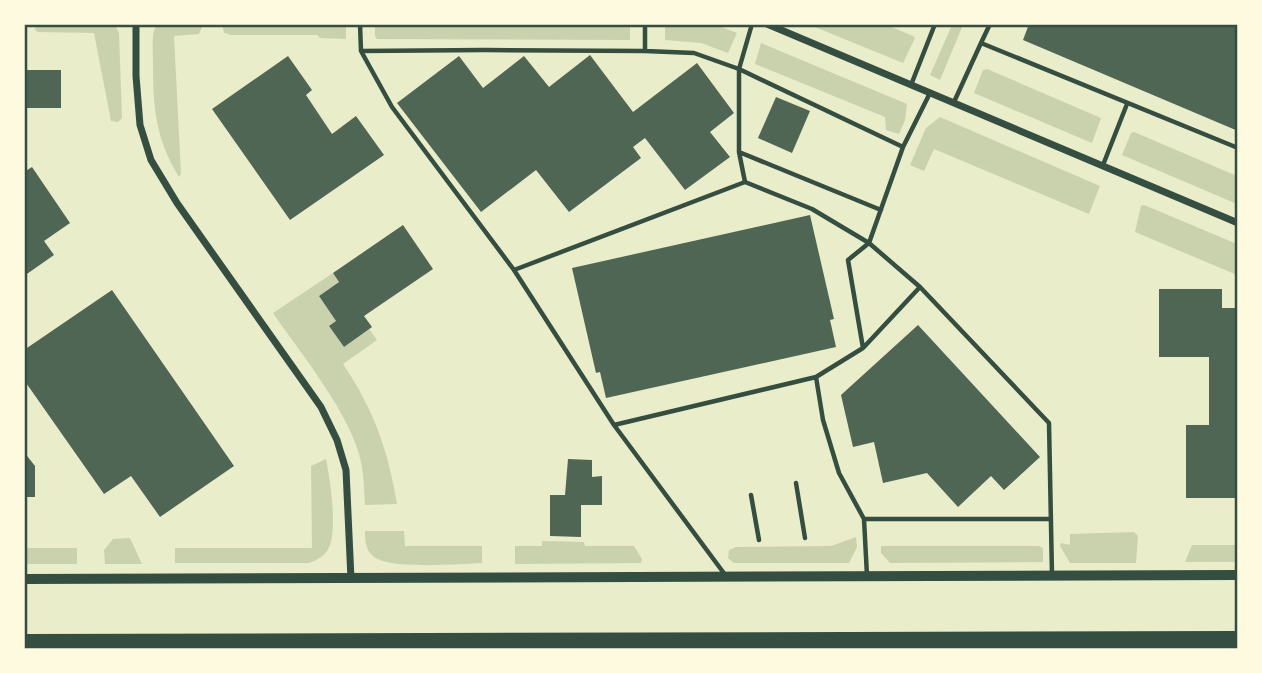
<svg xmlns="http://www.w3.org/2000/svg" width="1262" height="673" font-family="'Fira Sans',sans-serif">
<rect width="100%" height="100%" fill="#e9edc9"/>
<!-- green -->
<path fill="#cad2ad" d="M222,24L346,25V39L320,38L317,35H231L224,33Z
M36,25H115L119,33L122,118L118,122L111,121L94,33L38,32L35,30Z
M156,25H203L199,34L174,36L181,174L179,177C155,137 153,107 153,62C153,50 151,36 156,25Z
M375,25H630V40L377,39L375,36Z
M665,25H716L737,33L728,53L701,43L665,40Z
M810,25H887L913,36L915,38L903,63Z
M952,25H963L940,80L930,75Z
M761,43L907,104L905,120L899,134L886,130L885,117L755,64Z
M987,69L1101,118L1092,143L974,93L983,70Z
M940,117L1100,186L1089,214L934,149L924,171L910,165L926,128Z
M1134,132L1237,176V204L1122,155L1131,133Z
M1144,205L1237,244V275L1135,232L1141,206Z
M333,273L339,282L319,296L336,321L329,326L344,347L369,329L377,340L343,364C374,410 388,450 397,504L365,505C364,491 364,476 361,462C351,414 301,354 273,313Z
M326,459C330,479 339,534 327,551C323,557 316,560 309,563H175V548H312L311,466Z
M365,531H404L405,546H482V563C459,564 387,570 373,556C365,549 365,540 365,531Z
M1134,532L1138,536L1136,563H1070L1060,546L1061,543L1070,545V534Z
M856,537L857,547L849,563H734L728,558L729,550L736,547L831,546Z
M130,538L142,564H105L104,550L113,539Z
M542,541L584,542L585,546H634L642,559L641,563L515,564V546H542Z
M1192,545H1237V562H1185Z
M881,546H1039L1043,548V562L890,563L881,553Z
M24,548H77V564H25Z"/>
<!-- building -->
<path fill="#4f6655" d="M1029,24H1238V131L1023,40Z
M590,55L633,112L697,63L734,113L710,132L730,157L685,190L645,138L633,147L641,158L569,212L536,170L481,212L397,103L459,56L483,88L524,56L549,87Z
M288,56L312,90L306,95L332,134L356,116L384,155L290,220L212,109Z
M24,70H61V108H24Z
M776,97L810,111L792,153L758,138Z
M32,167L70,223L44,241L54,255L24,276V172Z
M810,215L834,319L830,320L836,347L606,398L600,372L596,373L572,268Z
M403,225L433,269L364,316L372,327L344,347L329,326L336,321L319,296L339,282L333,273Z
M1159,289H1222V308H1238V498H1186V425H1209V357H1159Z
M112,290L234,466L160,517L131,476L104,494L24,380V350Z
M918,325L1040,457L1004,490L991,476L958,507L927,473L883,483L874,442L853,447L841,395Z
M24,452L35,466V497H24Z
M568,459L592,460V477L602,476V505H581V537L550,536V495H565Z"/>
<g fill="none" stroke-linecap="round" stroke-linejoin="round">
<!-- service -->
<path stroke="#344e41" stroke-width="4.5" d="M360,24L361,51L485,50L645,51
M645,24V51L694,53L739,69V152L745,182
M752,24L739,69L903,147
M981,43L990,24
M361,51L392,107L514,270
M911,85L935,24
M954,102L981,43L1238,148
M739,152L881,210
M1103,165L1127,104
M864,347L920,287
M816,377L823,420L839,473L864,519
M614,425L514,270L745,182L812,209L869,243L920,287L1049,423L1052,575
M796,483L805,538
M751,495L759,540
M726,576L614,425L816,377L863,348L848,260L869,243L903,147L930,93
M867,576L864,519H1051"/>
<!-- minor -->
<path stroke="#344e41" stroke-width="7" d="M136,24V76L140,125L151,160L177,203L321,407L337,440L346,470L351,579
M767,24L1238,223"/>
<!-- tertiary -->
<path stroke="#344e41" stroke-width="10" d="M24,579L1238,575"/>
<!-- motorway -->
<path stroke="#344e41" stroke-width="16" d="M24,642L1238,639"/>
</g>
<!-- border -->
<rect width="1262" height="673" fill="none" stroke="#fefae0" stroke-width="52"/>
<rect x="26" y="26" width="1210" height="621" fill="none" stroke="#344e41" stroke-width="2.5"/>
</svg>
